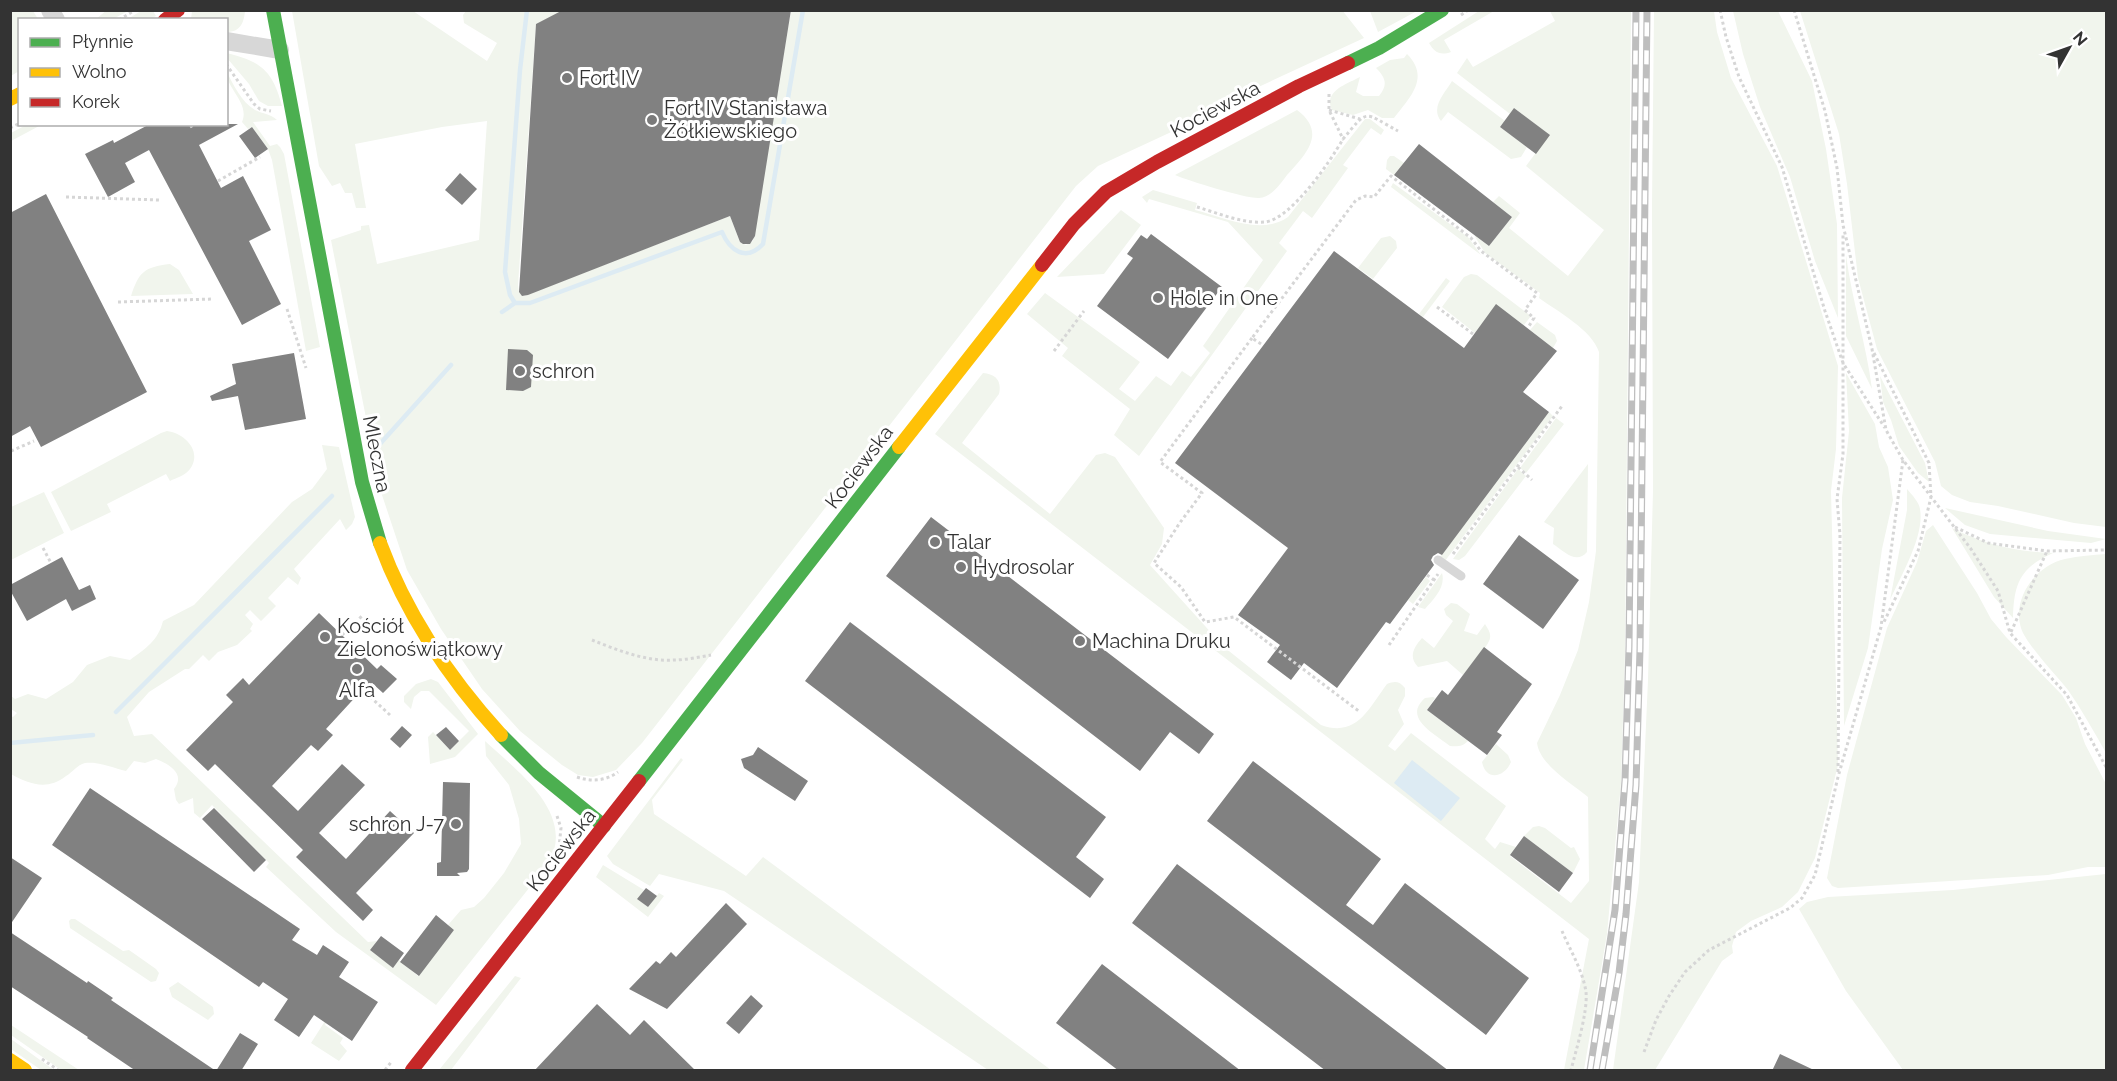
<svg xmlns="http://www.w3.org/2000/svg" width="2117" height="1081" font-family="Raleway,sans-serif">
<rect width="100%" height="100%" fill="#fff"/>
<!-- green -->
<path fill="#f1f5ed" d="M11,10L33,11L38,19L20,20L19,71L11,76Z
M107,10H128V11L113,19H96Z
M1342,10L1364,38L1239,96L1210,114L1098,166L1076,186L642,743L616,770L593,777L578,775L562,765L520,731L482,689L441,629L407,570L380,489L331,240L361,230V226L369,225L377,264L479,240L487,121L442,127L355,144L366,208H356L352,193H345L340,183L332,186L319,166L292,11H413L487,61L497,43L464,23L463,15L466,11H563L536,24L518,285L519,292L524,296L730,216L740,242L746,245L753,241L791,11Z
M141,11H153L156,16L151,19L126,20Z
M192,11H245C244,23 240,32 227,32L226,20L191,19Z
M1370,11H1417L1378,32Z
M1479,11H1494L1444,40L1451,52C1440,56 1434,52 1429,43Z
M1550,11H1631L1625,654L1621,783L1607,934L1584,1070H1564L1589,939L935,434L983,373C996,374 1002,381 999,394L962,443L1050,514L1096,455L1105,453L1115,457L1164,528L1162,544L1150,565L1224,647L1321,725C1357,738 1369,708 1387,684C1395,681 1399,681 1405,688V696L1398,710L1404,724L1388,746L1395,751L1411,733L1506,806L1485,839L1495,849L1500,842L1516,847L1510,856L1571,903L1589,881L1588,797C1571,783 1540,765 1537,743L1560,695L1578,650L1589,602L1596,551L1599,352C1592,330 1557,311 1539,298L1540,293L1485,253L1474,235L1489,246L1512,217L1493,202L1499,196L1520,213L1509,228L1568,276L1604,230L1526,166L1549,135L1514,108L1510,114L1457,73L1467,58L1473,67L1555,21Z
M1654,11H1714L1717,32L1731,78L1777,166L1838,366L1836,449L1831,491L1838,765L1815,858L1798,892L1782,907L1751,921L1736,932L1732,946L1733,953L1722,961L1655,1070H1613L1639,882L1648,680L1653,491L1652,207Z
M1733,11H1778L1812,81L1826,149L1837,224L1838,318L1815,261L1790,177L1760,107L1743,54Z
M1800,11H2106V527L2074,523L1998,506L1970,502L1952,495L1941,486L1935,462L1877,349L1858,278L1847,184L1839,134Z
M226,53C261,61 273,71 282,106H268L259,101L249,84L227,58Z
M1407,54C1431,78 1409,98 1394,118H1382L1368,110L1353,115L1332,110C1323,91 1347,84 1360,77L1356,92L1363,96H1379C1388,85 1386,78 1376,68L1390,60L1404,58Z
M226,71C234,85 241,102 255,110C263,114 271,114 277,120L253,122L270,146L277,144L280,147L284,154L320,347L306,351L272,160L268,149L252,127L248,129L242,122C250,103 227,90 226,71Z
M1452,81L1505,121L1500,127L1527,147L1521,157L1511,159L1448,112L1441,121C1430,107 1445,93 1452,81Z
M1297,110C1328,133 1305,155 1287,175C1280,184 1272,197 1259,198C1247,199 1189,181 1175,175Z
M1365,119H1370L1384,130L1381,135L1371,128L1343,165L1348,168L1312,218L1303,211L1279,243L1287,251L1139,456L1114,435L1130,409L1062,356L1068,348L1027,314L1045,293L1140,362L1119,389L1135,401L1156,376L1171,386L1182,371L1191,377L1210,353L1203,346L1263,260L1228,222L1149,199L1147,203L1142,197L1153,190L1197,203L1195,210C1224,217 1261,236 1288,217Z
M26,125H41L11,141V133Z
M1390,156H1394L1404,163L1394,175L1386,169L1387,160Z
M1393,183L1468,237L1481,255L1391,187Z
M1121,210L1141,225L1104,274L1057,277Z
M1390,236L1396,241L1397,248L1373,279L1358,268L1381,238Z
M1846,255C1852,301 1866,343 1872,389L1846,336Z
M170,264L179,270L193,294L131,296C139,272 144,267 170,264Z
M1471,274L1477,275L1531,316L1524,325L1496,305L1475,333L1442,307L1464,277Z
M1446,278L1450,281L1423,317L1419,314Z
M1537,322L1555,335L1557,341L1553,348L1530,330Z
M1846,373L1875,424L1879,447L1888,467L1893,500L1882,549L1868,648L1844,726L1842,498L1849,431Z
M1880,376L1925,463L1929,482L1918,473L1899,446L1891,420L1883,402Z
M1549,412L1553,416L1445,561L1440,557Z
M1556,418L1564,424L1526,473L1520,468Z
M167,431C184,433 203,451 190,469C186,475 176,478 170,481L166,474L107,504L111,512L71,531L51,492L161,433Z
M322,445L339,447L355,517L352,524L346,530L340,519L294,569L301,578L298,585L288,577L268,598L276,606L261,621L250,610L245,615L253,624L250,629L252,631L237,645L218,652L209,661L203,655L189,669H185L149,692L127,717L134,736L152,734L368,942L377,941L370,950L393,967L399,960L418,976L454,930L448,925L461,910L474,907L484,898L504,873L521,844L519,819L509,785L486,756L485,741C517,771 576,813 549,863L436,1005L336,932L266,867L269,863L212,805L200,818L194,813L193,798L179,804L176,800L174,789C186,774 169,764 156,759L145,763L134,761L126,771C114,768 98,761 85,763C77,765 73,772 66,776C47,791 29,784 11,774V716L13,717L17,713L11,709L10,695L15,699L28,694L46,699L73,682L87,665L110,656L130,660C146,648 158,641 163,621L194,605L292,502L312,489L327,469Z
M1588,464L1587,552C1576,565 1564,551 1553,544L1554,528L1544,522Z
M1518,469L1526,476L1465,556L1459,560L1453,559Z
M1907,489C1912,495 1919,502 1920,509C1925,535 1901,576 1890,600L1907,510Z
M44,492L64,533L11,560V507Z
M1945,508L2048,531L2106,539L2091,543L1990,534L1965,525Z
M1933,525L1977,593L1991,619L2006,637L2062,695L2076,718L2085,744L2106,784V867H2088L2048,875L1838,888L1832,886L1827,878L1847,775L1887,628L1917,562L1926,531Z
M1952,528C1983,544 2018,552 2053,553C2020,568 2014,583 2013,618L1994,597Z
M2106,554V753C2094,732 2082,710 2068,690C2056,675 2026,644 2021,628C2012,598 2035,566 2065,559C2079,556 2093,555 2106,554Z
M1442,573C1446,587 1434,599 1425,609L1418,607Z
M1426,577L1430,581L1413,604L1408,600Z
M1451,603L1457,604L1470,614L1464,631L1477,635L1485,624C1488,629 1491,633 1490,638C1489,646 1469,667 1463,675L1447,661L1418,667C1408,657 1414,647 1422,638L1434,648L1453,621L1446,615L1444,609Z
M431,679L438,682L478,734L455,757L430,764L428,737L433,732L450,750L469,731L429,691H421L414,697L411,709L404,702V696L416,684Z
M1433,697L1435,698L1427,710L1468,741C1463,746 1458,747 1450,746C1435,734 1402,718 1425,698Z
M1496,744L1508,755L1511,762C1505,777 1486,782 1482,762Z
M681,758L683,760L652,800L654,814L746,876L763,857L1051,1070H988L724,891L659,874L650,886L613,864L607,856Z
M1539,826L1545,828L1571,848L1574,847L1580,859L1573,873L1524,836L1533,827Z
M603,865L644,890L638,899L648,907L659,893L664,896L648,917L596,877Z
M2106,874V1070H1903L1846,991L1799,909L1807,902L1828,897L1953,890Z
M71,919H75L123,951L129,950L156,969L159,973L156,981L151,982L70,928L69,921Z
M515,976L521,978L451,1070H439Z
M178,982L213,1007L214,1014L208,1020L172,997L169,988Z
M327,1018L328,1019L325,1025L343,1038L340,1043L347,1051L339,1061L311,1043Z
M10,1025H11L79,1070H61L11,1035Z
M11,1039L54,1070H41L11,1049Z"/>
<!-- water -->
<path fill="#ddebf3" d="M1412,760L1460,798L1441,821L1394,783Z"/>
<g fill="none" stroke-linecap="round" stroke-linejoin="round">
<!-- stream -->
<path stroke="#ddebf3" stroke-width="4.5" d="M515,303L510,295L505,272L520,70L527,10
M502,312L515,303H530L722,232C730,251 746,262 763,244L803,10
M379,445L451,365
M116,712L332,496
M10,743L93,735"/>
</g>
<!-- building -->
<path fill="#818181" d="M563,10H791L755,236L750,244H743L740,242L730,216L528,295L522,296L519,292L536,24Z
M1514,108L1550,135L1536,154L1500,127Z
M150,124H238L199,145L221,188L243,176L271,230L249,241L281,304L242,325L149,150L125,163L135,182L108,197L85,154L113,140L114,143Z
M252,127L268,149L255,158L239,136Z
M1419,144L1512,217L1489,246L1394,175Z
M460,173L477,189L462,205L445,190Z
M46,194L147,392L41,447L30,426L10,437V213Z
M1151,234L1222,287L1168,359L1097,306L1133,258L1127,254L1141,235L1147,239Z
M1334,251L1464,348L1496,304L1557,351L1523,392L1549,412L1442,555L1438,553L1433,556L1431,560L1434,565L1390,624L1386,622L1337,688L1304,663L1291,680L1267,662L1280,645L1238,615L1288,548L1175,463Z
M508,349L527,350L533,355L531,387L523,391L506,390Z
M294,353L306,419L245,430L238,396L212,401L210,396L236,384L232,364Z
M931,517L1214,734L1199,754L1170,732L1140,771L886,576Z
M1519,535L1579,580L1543,629L1483,584Z
M62,557L79,590L90,585L96,599L72,611L66,599L27,621L10,590V585Z
M319,613L377,669L381,665L397,679L383,693L372,683L362,693L361,691L326,729L333,735L318,751L311,745L272,786L298,811L342,764L365,785L319,833L346,859L390,811L414,833L356,893L373,910L363,921L296,857L303,850L215,764L208,771L186,750L233,702L226,695L243,678L249,685Z
M850,622L1106,817L1076,857L1104,879L1090,898L805,681Z
M1484,647L1532,684L1497,732L1502,735L1487,755L1427,710L1442,690L1448,695Z
M402,726L412,735L400,748L390,739Z
M446,727L459,741L450,750L436,735Z
M758,747L808,781L795,801L744,768L741,759L753,755Z
M1253,761L1381,859L1346,905L1373,925L1405,883L1529,978L1486,1035L1207,821Z
M443,782L470,783L469,869L467,872L457,873L460,876H437V863L441,862Z
M90,788L300,929L292,940L317,955L323,945L349,962L339,977L378,1002L352,1041L314,1015L299,1037L274,1020L288,999L263,982L259,987L52,845Z
M214,808L266,860L254,872L202,819Z
M1524,836L1573,873L1559,892L1510,855Z
M10,857L42,878L10,925Z
M1177,864L1449,1071H1326L1132,923Z
M646,888L657,896L648,907L637,899Z
M726,903L747,924L667,1009L629,989L656,961L660,964L671,952L676,957Z
M436,915L454,930L419,976L400,962Z
M10,932L87,983L88,981L113,998L111,1000L216,1071H136L87,1038L88,1037L10,986Z
M381,936L404,953L393,968L370,950Z
M1102,964L1241,1071H1119L1056,1023Z
M751,995L763,1006L739,1034L726,1023Z
M597,1004L630,1035L644,1020L696,1071H534Z
M240,1033L258,1044L241,1071H216Z
M1780,1054L1816,1071H1772Z"/>
<g fill="none" stroke-linecap="round" stroke-linejoin="round">
<!-- path -->
<path stroke="#d6d6d6" stroke-width="3" stroke-dasharray="3 3" stroke-linecap="butt" d="M1720,10L1726,37L1739,77L1782,167L1825,311L1843,363L1885,428
M1794,10L1825,111L1837,168L1843,225L1872,349L1886,430L1903,460L1971,549L1998,591L2010,633L2067,695L2106,767
M1461,15L1468,10
M119,20L135,10
M226,64L254,104L260,109L271,111
M1329,94V110L1343,139C1369,108 1363,112 1398,131
M1329,110L1360,119
M190,127L195,124
M10,128L20,123
M218,181L260,157
M66,197L159,200
M1197,207C1218,213 1243,224 1265,222C1291,219 1330,162 1343,139
M118,302L212,299
M1437,307L1473,334
M287,309L306,368
M1252,338L1160,462L1202,493L1179,524L1154,563L1181,587L1205,622L1234,617L1360,712
M1261,344L1252,338L1356,200L1365,196L1374,197L1391,176L1471,238L1481,251L1537,293L1525,310L1534,318L1529,326
M1054,351L1084,311
M1874,353L1929,463L1931,497L1918,551L1883,624
M11,451L34,441
M1518,467L1532,480
M1955,527L1988,543L2047,551L2106,550
M43,548L51,563
M1453,554L1562,406
M1427,575L1434,580
M2011,632L2047,551
M342,635L362,616
M592,640C617,650 647,662 674,660C686,660 699,657 711,655
M1389,645L1438,574
M372,688L367,694L390,715
M1838,772L1840,535L1837,499L1843,454V233
M577,777C591,782 606,781 618,772
M557,816L561,828L559,847
M1562,931C1570,950 1583,971 1586,992C1588,1012 1576,1050 1571,1070
M1644,1052L1656,1020L1669,996L1685,972L1709,950L1790,908L1802,898L1815,875L1838,777L1881,627L1903,460
M42,1059L58,1070
M385,1070L392,1061"/>
<!-- lane -->
<path stroke="#d7d7d7" stroke-width="9" d="M1438,560L1461,576"/>
<!-- street -->
<path stroke="#d7d7d7" stroke-width="18" d="M50,10L56,20
M226,41L280,50"/>
<!-- fast -->
<path stroke="#4caf50" stroke-width="14" d="M273,10L362,482L380,543
M1348,63L1379,48L1442,10
M501,735L539,773L604,826
M639,781L899,447"/>
<!-- slow -->
<path stroke="#ffc107" stroke-width="14" d="M10,99L20,94
M899,447L1042,265
M380,543C407,616 449,678 501,735
M10,1060L25,1070"/>
<!-- jam -->
<path stroke="#c62828" stroke-width="14" d="M165,20L178,10
M1042,265L1074,224L1106,192L1157,162L1299,86L1348,63
M412,1070L639,781"/>
<!-- rail casing -->
<g stroke="#bebebe" stroke-width="7">
<path id="rail" d="M1590,1070L1615,910L1625,780L1629,646L1636,10
M1602,1070L1619,973L1626,914L1636,785L1640,649L1647,10"/>
</g>
<!-- rail -->
<use href="#rail" stroke="#fff" stroke-width="4.5" stroke-dasharray="14" stroke-linecap="butt"/>
</g>
<!-- markers -->
<g fill="#7a7a7a" stroke="#fff" stroke-width="2">
<circle cx="567" cy="78" r="6"/>
<circle cx="652" cy="120" r="6"/>
<circle cx="1158" cy="298" r="6"/>
<circle cx="520" cy="371" r="6"/>
<circle cx="935" cy="542" r="6"/>
<circle cx="961" cy="567" r="6"/>
<circle cx="325" cy="637" r="6"/>
<circle cx="1080" cy="641" r="6"/>
<circle cx="357" cy="669" r="6"/>
<circle cx="456" cy="824" r="6"/>
</g>
<g text-anchor="middle" dominant-baseline="central" stroke-width="6" stroke-linejoin="round" paint-order="stroke">
<!-- poi labels -->
<g font-size="20" fill="#333" stroke="#fff" text-anchor="start">
<text x="579" y="78">Fort IV</text>
<text x="664" y="108">Fort IV Stanisława<tspan x="664" dy="23">Żółkiewskiego</tspan></text>
<text x="1170" y="298">Hole in One</text>
<text x="532" y="371">schron</text>
<text x="947" y="542">Talar</text>
<text x="973" y="567">Hydrosolar</text>
<text x="337" y="626">Kościół<tspan x="337" dy="23">Zielonoświątkowy</tspan></text>
<text x="1092" y="641">Machina Druku</text>
<text x="357" y="690" text-anchor="middle">Alfa</text>
<text x="444" y="824" text-anchor="end">schron J-7</text>
</g>
<!-- street labels -->
<g font-size="20" fill="#333" stroke="#fff">
<text transform="translate(1215 109) rotate(-28)">Kociewska</text>
<text transform="translate(377 454) rotate(79)">Mleczna</text>
<text transform="translate(859 467) rotate(-53)">Kociewska</text>
<text transform="translate(561 850) rotate(-52)">Kociewska</text>
</g>
</g>
<!-- border -->
<rect width="2117" height="1081" fill="none" stroke="#333333" stroke-width="24"/>
<!-- legend -->
<rect x="18" y="18" width="210" height="108" fill="#ffffff" stroke="#adadad" stroke-width="1.5"/>
<rect x="30" y="38" width="30" height="9" fill="#4caf50" stroke="#adadad" stroke-width="1.5"/>
<text x="72" y="48" font-size="18" fill="#333333">Płynnie</text>
<rect x="30" y="68" width="30" height="9" fill="#ffc107" stroke="#adadad" stroke-width="1.5"/>
<text x="72" y="78" font-size="18" fill="#333333">Wolno</text>
<rect x="30" y="98" width="30" height="9" fill="#c62828" stroke="#adadad" stroke-width="1.5"/>
<text x="72" y="108" font-size="18" fill="#333333">Korek</text>
<!-- north arrow -->
<g transform="translate(2069 48) rotate(50)" stroke="#ffffff" stroke-width="4.5" paint-order="stroke">
<path d="M0-4.5L10 22L0 15L-10 22Z" fill="#333333"/>
<text y="-9" font-size="16" font-weight="bold" text-anchor="middle" fill="#333333">N</text>
</g>
</svg>
